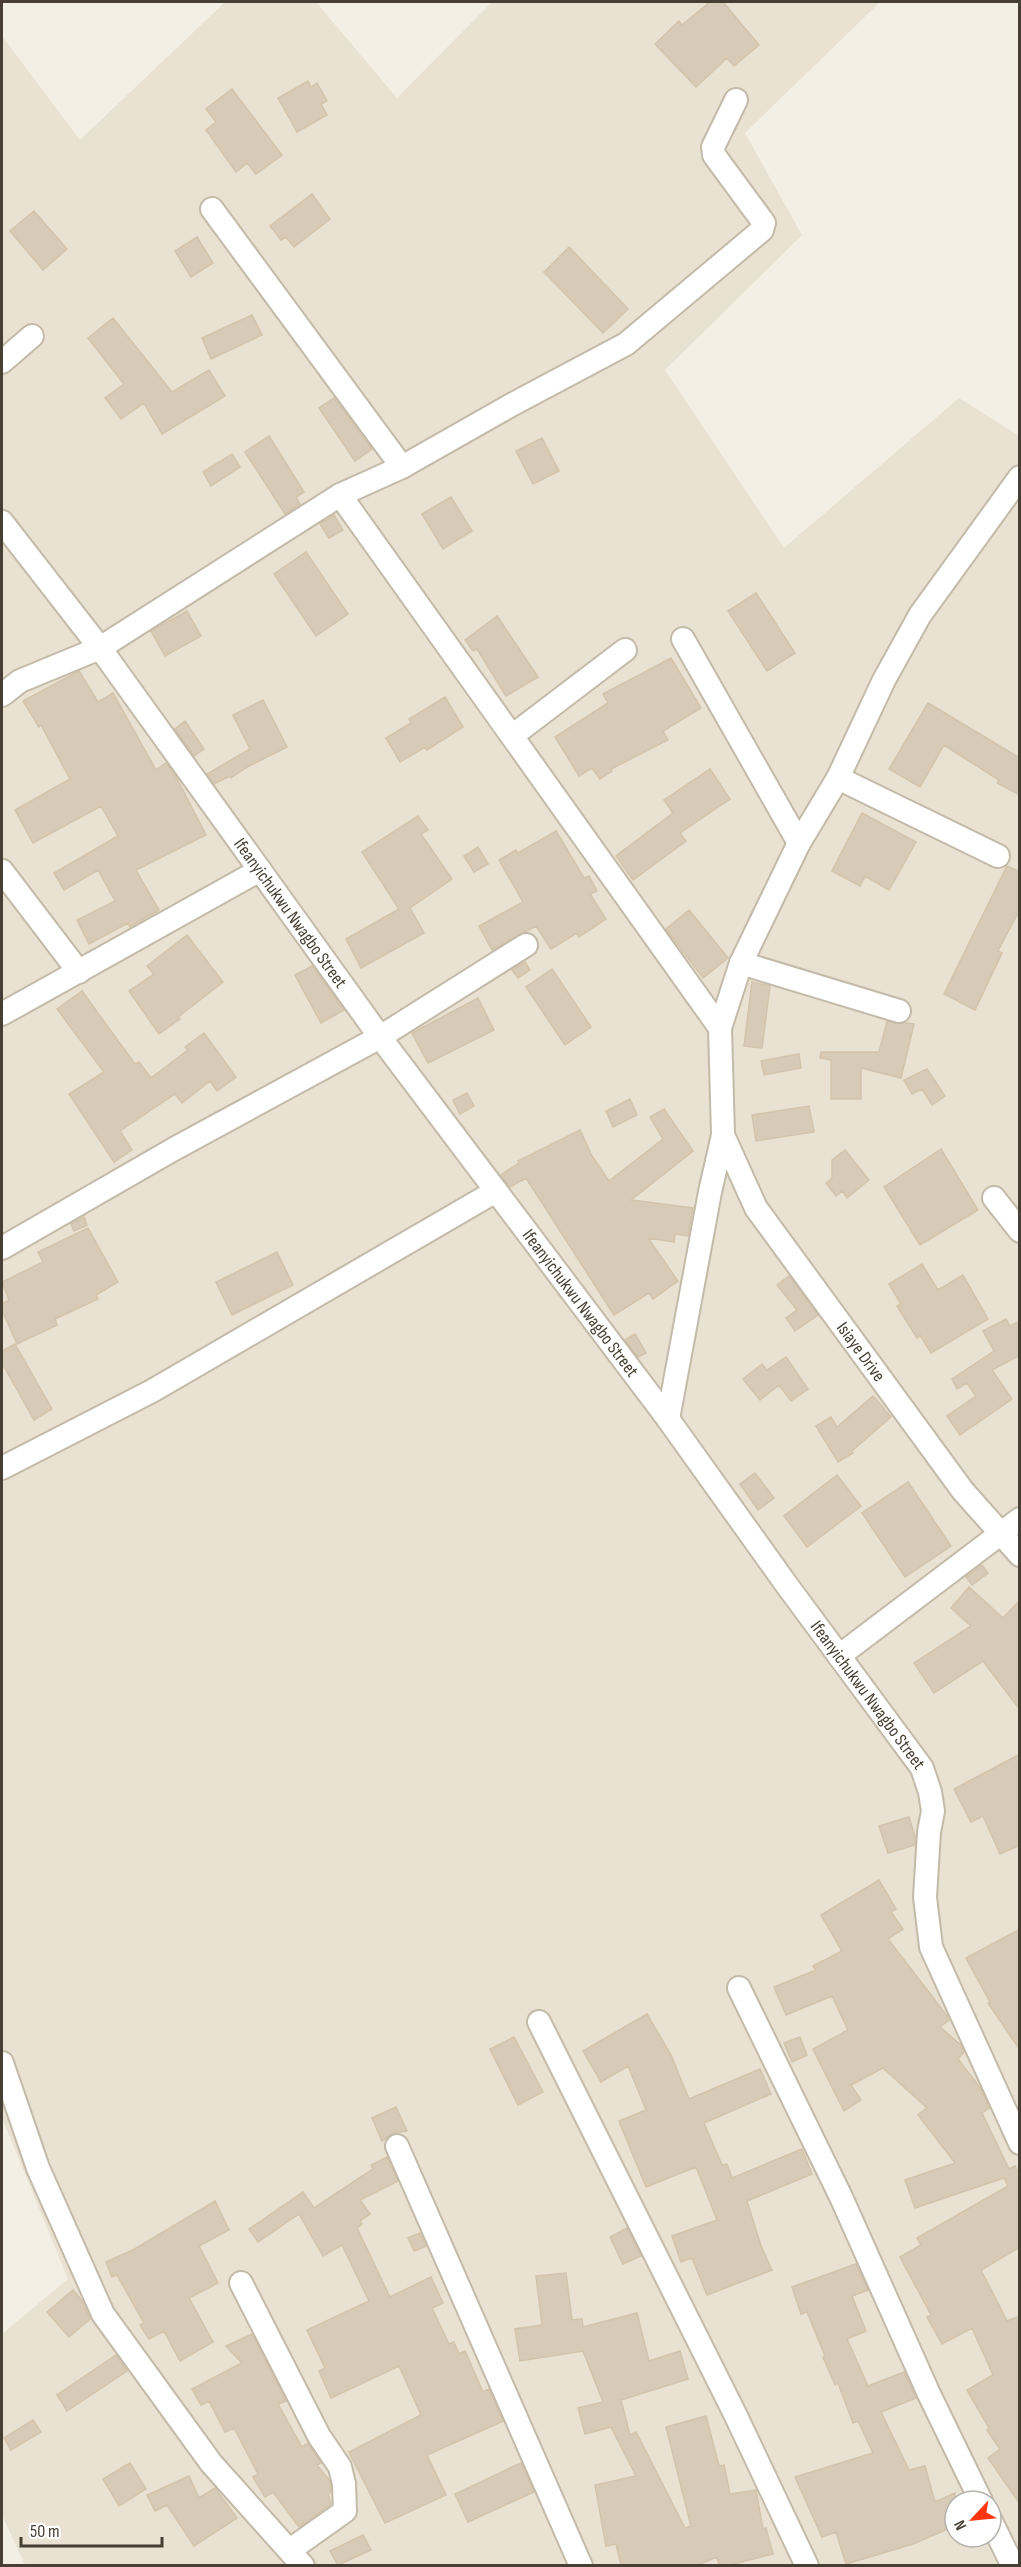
<svg xmlns="http://www.w3.org/2000/svg" width="1021" height="2567" font-family="'Sofia Sans Condensed',sans-serif">
<rect width="100%" height="100%" fill="#f4efe4"/>
<!-- residential -->
<path fill="#e9e1d1" fill-rule="evenodd" d="M225,2H316L397,98L492,2H880L745,133L802,235L665,370L784,548L959,398L1019,436V2565H25L2,2515V2334L68,2279L2,2118V36L80,140ZM955,2501H991V2537H955Z"/>
<!-- building -->
<path fill="#d7cbb8" stroke="#d3c3aa" stroke-width="1.5" d="M710,2H723L759,45L734,66L727,58L696,87L655,44L679,21L682,25Z
M308,81L311,87L317,83L327,101L321,104L327,115L297,132L278,98Z
M232,89L282,155L256,174L247,163L236,172L206,130L216,122L206,109Z
M312,194L330,219L294,247L286,237L281,240L270,226Z
M34,211L67,249L43,270L10,231Z
M197,237L213,263L191,277L175,251Z
M569,247L628,309L603,333L544,272Z
M252,315L262,335L211,359L202,338Z
M113,318L172,392L209,370L225,396L162,434L144,403L121,419L105,398L124,384L88,338Z
M334,398L372,449L355,461L319,408Z
M269,436L304,492L296,497L300,504L285,514L245,452Z
M542,438L559,471L533,484L516,451Z
M232,454L240,467L211,486L203,472Z
M451,497L472,531L443,549L422,514Z
M334,515L343,530L329,538L320,524Z
M306,552L348,614L316,636L274,574Z
M756,593L795,653L767,671L728,611Z
M187,611L201,636L165,656L151,631Z
M497,616L538,677L506,696L477,649L473,651L465,640Z
M671,658L701,708L663,731L668,740L611,769L612,771L600,779L592,768L579,776L555,737L608,703L603,694Z
M79,671L98,702L113,693L156,770L166,763L176,777L206,835L136,870L159,910L130,927L128,923L89,944L77,920L115,901L98,870L64,890L54,873L118,836L101,806L33,843L15,810L70,779L41,725L39,727L23,701Z
M445,697L463,727L427,750L425,747L400,762L386,738L411,723L409,719Z
M263,700L287,747L249,766L231,778L230,776L214,784L207,774L250,749L233,715Z
M928,703L1020,758V795L997,783L999,780L944,745L920,787L889,769Z
M185,721L204,749L194,756L175,729Z
M710,769L730,799L680,833L686,841L633,880L616,856L673,813L664,800Z
M862,813L916,842L889,890L865,876L860,886L832,871Z
M418,816L428,830L421,834L452,879L410,908L424,933L361,968L346,939L399,909L362,852Z
M556,831L584,878L589,876L597,891L590,894L606,919L579,937L577,933L551,949L536,926L492,950L479,926L523,902L499,860L516,850L518,853Z
M478,847L488,864L474,872L464,856Z
M1007,866L1020,872V909L998,951L1002,953L975,1010L944,994Z
M689,910L728,958L703,978L666,929Z
M187,935L223,982L178,1017L180,1019L159,1034L129,991L154,974L147,966Z
M525,962L530,970L518,978L512,970Z
M312,966L344,1010L321,1023L295,975Z
M552,969L591,1027L565,1045L526,987Z
M752,982L770,986L762,1048L744,1046Z
M82,991L135,1064L139,1062L151,1078L188,1050L185,1047L204,1033L236,1077L217,1091L210,1081L182,1103L175,1094L120,1131L132,1150L114,1162L69,1094L104,1072L57,1009Z
M478,998L494,1030L428,1063L412,1033Z
M887,1021L914,1024L901,1078L861,1068V1099H831V1060L820,1058L821,1052H879Z
M799,1054L801,1068L764,1075L761,1061Z
M927,1069L945,1096L932,1105L922,1089L912,1094L904,1080Z
M467,1093L474,1106L460,1114L453,1100Z
M630,1099L637,1115L613,1127L606,1111Z
M809,1106L814,1132L756,1141L752,1115Z
M664,1109L693,1151L631,1200L693,1208L688,1236L675,1234L674,1242L648,1238L678,1281L653,1299L649,1293L614,1315L526,1178L510,1187L501,1175L519,1163L518,1161L580,1130L592,1156L609,1181L663,1139L650,1117Z
M941,1149L978,1210L920,1245L884,1187Z
M845,1150L869,1180L847,1198L842,1191L836,1196L826,1183L832,1178V1160Z
M84,1217L87,1225L74,1231L71,1224Z
M88,1228L118,1282L96,1295L98,1299L55,1319L57,1325L17,1344L2,1310V1304L9,1300L2,1282L43,1262L38,1252Z
M277,1252L293,1285L232,1315L216,1282Z
M922,1264L938,1290L963,1275L988,1319L931,1353L920,1335L917,1338L897,1306L901,1304L889,1284Z
M789,1276L818,1315L795,1331L786,1318L797,1310L777,1285Z
M1006,1319L1010,1326L1020,1321V1355L992,1370L1012,1399L960,1435L947,1416L976,1396L967,1383L957,1389L952,1379L994,1351L983,1331Z
M635,1334L646,1353L638,1357L625,1340Z
M15,1344L52,1409L34,1420L2,1363V1351Z
M786,1357L808,1389L791,1401L779,1385L760,1400L743,1379L762,1364L767,1370Z
M873,1396L891,1417L852,1451L853,1453L838,1462L816,1426L831,1417L837,1427Z
M755,1473L774,1498L758,1510L740,1484Z
M837,1475L861,1506L807,1547L784,1516Z
M908,1482L951,1546L905,1577L862,1513Z
M982,1565L988,1573L972,1585L966,1577Z
M969,1587L1003,1618L1020,1600V1710L983,1661L934,1693L914,1663L971,1626L951,1608Z
M1020,1754V1845L1000,1854L983,1816L971,1822L954,1789Z
M909,1817L915,1836V1845L888,1853L879,1826Z
M879,1880L896,1909L891,1912L903,1929L888,1939L948,2017L949,2020L940,2027L961,2045L964,2052L958,2059L981,2089L989,2108L982,2113L1009,2169L1015,2166L1020,2176V2247L981,2270L1007,2321L1020,2316V2504L988,2458L1000,2449L987,2430L989,2428L967,2390L993,2375L972,2328L942,2344L927,2317L931,2315L900,2257L921,2245L917,2238L1008,2186L1004,2178L915,2208L905,2180L955,2163L918,2115L927,2108L883,2068L851,2085L861,2100L844,2111L813,2049L848,2030L832,1996L786,2015L774,1987L816,1970L813,1966L842,1951L821,1915Z
M1020,1929V2050L988,2003L990,2002L966,1958Z
M647,2014L671,2055L689,2099L760,2069L771,2094L704,2123L722,2165L727,2164L732,2178L802,2149L812,2174L747,2201L761,2246L772,2270L707,2295L692,2258L681,2262L672,2236L717,2220L696,2167L646,2187L619,2121L646,2110L628,2066L601,2082L583,2051Z
M514,2037L543,2092L518,2105L490,2049Z
M800,2037L807,2055L792,2062L784,2043Z
M396,2107L407,2131L392,2133L382,2141L372,2118Z
M387,2157L398,2181L360,2200L370,2214L360,2221L362,2224L357,2228L390,2297L431,2277L443,2303L432,2308L449,2344L454,2342L459,2354L465,2351L483,2392L489,2389L503,2421L427,2455L446,2495L385,2523L349,2452L421,2415L399,2366L331,2398L319,2371L325,2368L307,2330L369,2301L342,2245L323,2256L299,2214L258,2242L249,2229L303,2192L314,2208L373,2169L371,2165Z
M215,2201L229,2230L199,2246L218,2283L189,2298L213,2342L180,2361L164,2331L149,2339L140,2325L144,2323L117,2275L112,2277L106,2262L133,2250Z
M627,2228L641,2256L623,2264L610,2237Z
M420,2233L426,2246L414,2251L408,2238Z
M856,2264L868,2290L852,2296L866,2331L847,2339L868,2386L904,2372L916,2398L881,2412L909,2470L925,2466L935,2502L955,2493V2526L913,2544L846,2564L836,2532L822,2537L795,2477L873,2453L858,2421L853,2423L838,2383L835,2385L823,2357L825,2356L807,2312L801,2314L792,2287Z
M566,2273L572,2320L582,2319L583,2327L637,2313L649,2361L680,2351L688,2379L621,2400L630,2435L636,2432L685,2528L691,2526L666,2427L706,2416L719,2466L724,2465L730,2494L756,2490L763,2529L766,2528L773,2554L730,2565H719L717,2557L700,2564L689,2565H621L616,2544L606,2546L595,2485L636,2476L611,2427L585,2434L578,2408L603,2402L583,2351L520,2361L515,2329L542,2325L536,2276Z
M73,2290L83,2302L90,2319L69,2337L47,2312Z
M252,2334L286,2401L278,2404L302,2447L308,2443L321,2463L317,2465L330,2481L331,2492L328,2494L331,2504L299,2527L273,2492L265,2497L253,2477L258,2474L234,2428L225,2432L209,2401L201,2405L192,2389L242,2363L226,2346Z
M116,2355L127,2371L67,2411L57,2395Z
M33,2420L41,2432L11,2450L4,2438Z
M130,2463L146,2489L119,2506L103,2479Z
M521,2463L534,2492L468,2522L455,2494Z
M189,2476L199,2498L215,2488L237,2518L194,2546L167,2505L155,2511L147,2495Z
M363,2535L371,2550L338,2565L330,2551Z"/>
<g fill="none" stroke-linecap="round" stroke-linejoin="round">
<!-- minor casing -->
<g stroke="#c3baa8" stroke-width="26">
<g id="minor">
<path d="M212,209L402,467"/>
<path d="M2,362L32,336"/>
<path d="M340,495L720,1028"/>
<path id="s1" d="M2,522L100,648L380,1037L668,1419L786,1584L922,1768L930,1792L933,1811L929,1832L925,1897L931,1947L1020,2143"/>
<path d="M683,639L799,843"/>
<path d="M2,695L20,681L100,648L340,495L402,467L513,404L626,344L762,230L764,223L714,155L713,147L736,100"/>
<path d="M512,736L625,650"/>
<path d="M838,778L998,856"/>
<path d="M2,871L79,972"/>
<path d="M741,963L899,1011"/>
<path d="M2,1014L260,870"/>
<path id="s2" d="M723,1135L756,1208L963,1491L1020,1555"/>
<path d="M994,1198L1020,1231"/>
<path d="M2,1248L174,1149L380,1037L526,945"/>
<path d="M668,1419L710,1192L723,1135L720,1028L741,963L799,843L838,778L884,680L920,615L1020,477"/>
<path d="M2,1468L152,1391L496,1191"/>
<path d="M839,1656L1020,1519"/>
<path d="M739,1988L841,2197L929,2394L981,2501"/>
<path d="M539,2022L735,2414L807,2566"/>
<path d="M2,2063L38,2168L103,2314L211,2463L303,2566"/>
<path d="M397,2146L581,2566"/>
<path d="M241,2283L319,2436L340,2467L344,2484L345,2511L290,2550"/>
<path d="M991,2521L1013,2566"/>
</g>
</g>
<!-- minor -->
<use href="#minor" stroke="#fff" stroke-width="22"/>
</g>
<g text-anchor="middle" dominant-baseline="central" stroke-width="6" stroke-linejoin="round" paint-order="stroke">
<!-- street labels -->
<g font-size="18" fill="#473f33" stroke="#fff">
<text stroke="none"><textPath href="#s1" startOffset="486">Ifeanyichukwu Nwagbo Street</textPath></text>
<text stroke="none"><textPath href="#s1" startOffset="972">Ifeanyichukwu Nwagbo Street</textPath></text>
<text stroke="none"><textPath href="#s2" startOffset="258">Isiaye Drive</textPath></text>
<text stroke="none"><textPath href="#s1" startOffset="1458">Ifeanyichukwu Nwagbo Street</textPath></text>
</g>
</g>
<!-- border -->
<rect width="1021" height="2567" fill="none" stroke="#473f33" stroke-width="6"/>
<!-- north arrow -->
<g transform="translate(973 2519) rotate(244)"><circle r="28" fill="#ffffff" stroke="#b5b2ad" stroke-width="1.5"/>
<path d="M0-4.5L10 22L0 15L-10 22Z" fill="#ff3410"/>
<text y="-9" font-size="16" font-weight="bold" text-anchor="middle" fill="#473f33">N</text>
</g>
<!-- scale -->
<path d="M21 2537v9h141v-9" fill="none" stroke="#473f33" stroke-width="3"/>
<text x="30" y="2537" font-size="18" fill="#473f33" stroke="#ffffff" stroke-width="4.5" paint-order="stroke">50 m</text>
</svg>
